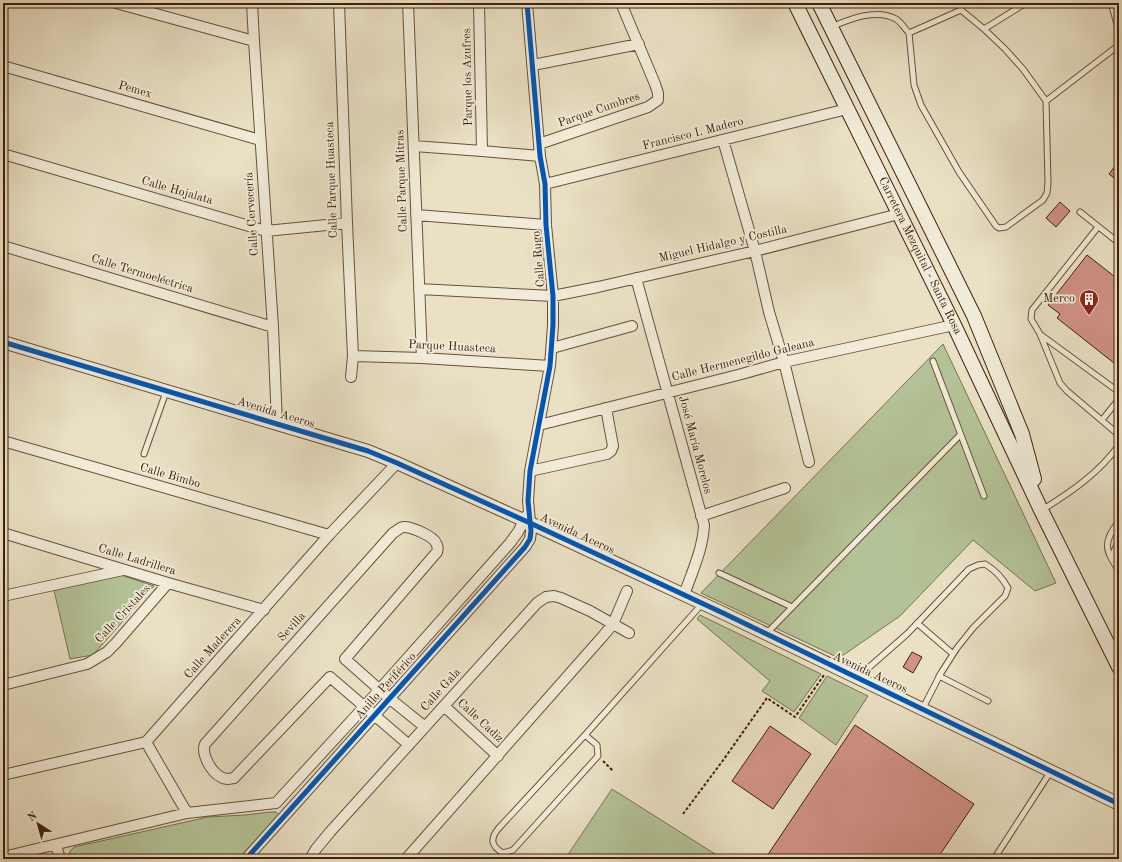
<svg xmlns="http://www.w3.org/2000/svg" width="1122" height="862" font-family="'Old Standard TT',serif">
<rect width="100%" height="100%" fill="#eae1c5"/>
<filter id="stains"><feTurbulence type="fractalNoise" baseFrequency=".005" numOctaves="4"/><feColorMatrix values="0 0 0 0 .2 0 0 0 0 .09 0 0 0 0 .02 0 0 0 .5 -.17"/></filter>
<radialGradient id="worn" r=".72"><stop offset=".6" stop-color="#630" stop-opacity="0"/><stop offset="1" stop-color="#630" stop-opacity=".3"/></radialGradient>
<!-- green -->
<path fill="#b4c397" stroke="#7a7250" d="M943,344L1056,583L1035,591L973,540L900,616L839,658L701,593Z
M121,575L154,586L93,655L70,659L54,590Z
M700,615L821,674L794,712L762,691L770,681L697,619Z
M827,676L868,696L836,745L799,718Z
M612,789L723,859H565Z
M270,812H276L279,815L241,859H68L70,851L74,847L208,817L245,815Z"/>
<!-- building -->
<path fill="#d19287" stroke="#40200a" d="M1119,161V182L1109,174Z
M1060,202L1070,211L1056,227L1046,218Z
M1087,255L1119,280V367L1057,318L1060,314L1048,305Z
M912,652L922,657L913,673L903,667Z
M855,725L974,804L937,859H765Z
M770,726L811,754L773,809L732,781Z"/>
<g fill="none" stroke-linecap="round" stroke-linejoin="round">
<!-- service casing -->
<g stroke="#6a5039" stroke-width="7">
<path id="service" d="M1111,3L1119,31
M831,27C850,19 876,8 896,19C901,22 905,29 909,33L961,10
M984,29L1026,3
M909,33L914,85L921,105L959,172L996,226L999,228L1006,227L1043,200L1047,193L1048,183L1046,101L1023,69L1005,49L984,29L961,10L960,3
M1046,101L1119,45
M1080,212L1119,243
M1098,227L1032,310L1031,319L1040,334L1060,383L1067,391L1119,435
M1041,335L1119,392
M933,361L984,496
M1102,420L1119,399
M144,454L166,392
M1042,510C1071,492 1099,473 1119,445
M1119,521C1103,543 1104,548 1119,571
M1115,562L1114,551L1119,541
M719,573L792,607
M917,623L953,654
M767,633L960,435
M939,676L988,701
M858,677L907,634L969,569L978,565L985,564C995,570 1002,577 1008,588L1005,596L973,628L957,648L941,673L923,708
M585,735L597,745L598,756L513,850L503,853C491,846 490,839 498,829L585,735L702,604
M994,859L1051,771"/>
</g>
<!-- minor casing -->
<g stroke="#6a5039" stroke-width="12">
<path id="minor" d="M116,3L254,41
M252,3L254,41L273,327L277,424
M339,3L347,223L353,356L351,377
M408,3L422,358
M479,3L482,151
M533,65L639,44
M3,66L260,140
M723,140L755,251L769,312L784,362L809,462
M539,144L648,107L658,100V93L655,84L621,3
M414,146L482,151L540,156
M3,154L266,231L347,223
M545,184L847,109
M416,215L546,225
M3,246L273,327
M636,278L704,525C703,549 692,572 684,595
M419,289L553,296L598,287L755,251L899,214
M552,348L632,326
M353,356L422,358L550,366
M539,425L738,375L784,362L954,325
M3,441L329,535
M530,471L607,454L611,451L613,446L606,408
M701,516L785,488
M3,533L168,583L264,610
M3,596L123,570
M3,685L87,664L107,652L116,643L168,583
M444,706L498,756
M146,742L187,813
M409,745L330,677L234,778C229,779 225,780 221,777C211,772 201,754 205,744L393,533C397,531 400,527 404,527C412,527 433,536 436,543C438,546 438,549 437,552L345,659L389,698L425,727
M3,775L146,742L329,535L397,463
M56,845L60,859
M3,857L187,813L276,803L364,707L510,543L518,532L527,515
M246,859L525,547L530,539L531,531L528,501L530,471L550,366L553,325V296L546,225L545,184L540,156L527,3
M310,859L316,849L330,832L537,603L546,597L554,596L561,598L590,611L629,633
M406,859L603,636L613,624L627,591"/>
</g>
<!-- tertiary casing -->
<g stroke="#6a5039" stroke-width="14">
<path id="tertiary" d="M3,342L277,424L368,451L397,463L530,523L723,613L1119,804"/>
</g>
<!-- secondary casing -->
<g stroke="#40200a" stroke-width="16">
<g id="secondary">
<path id="s1" d="M795,3L954,325L1041,510L1119,667"/>
<path d="M819,3L974,316L1022,434L1034,479"/>
</g>
</g>
<!-- path -->
<path stroke="#40200a" stroke-width="2" stroke-dasharray="3 2" stroke-linecap="butt" d="M603,761L613,771
M683,814L724,759L767,698L795,717L824,675"/>
<!-- service -->
<use href="#service" stroke="#f1ecd9" stroke-width="5"/>
<!-- minor -->
<use href="#minor" stroke="#f1ecd9" stroke-width="10"/>
<!-- tertiary -->
<use href="#tertiary" stroke="#f1ecd9" stroke-width="12"/>
<!-- secondary -->
<use href="#secondary" stroke="#f1ecd9" stroke-width="14"/>
<!-- cycleway casing -->
<g stroke="#f1ecd9" stroke-width="8">
<path id="cycleway" d="M3,342L277,424L368,451L397,463L530,523L723,613L1119,804
M246,859L525,547L530,539L531,531L528,501L530,471L550,366L553,325V296L546,225L545,184L540,156L527,3"/>
</g>
<!-- cycleway -->
<use href="#cycleway" stroke="#0057b8" stroke-width="5"/>
</g>
<!-- icons -->
<defs>
<g id="building-pin" transform="scale(1)"><path d="M0 17L-7.5 6A9.5 9.5 0 1 1 7.5 6Z" fill="#8f2418" stroke="#f1ecd9"/><path d="M-4-6H4V6H1V3H-1V6H-4ZM-2.5-4.3h1.7v1.8h-1.7ZM.8-4.3h1.7v1.8H.8ZM-2.5-1h1.7V.8h-1.7ZM.8-1h1.7V.8H.8Z" fill="#fff"/></g>
</defs>
<g fill-rule="evenodd">
<use href="#building-pin" x="1089" y="299"/>
</g>
<g text-anchor="middle" dominant-baseline="central" stroke-width="3.5" stroke-linejoin="round" paint-order="stroke">
<!-- street labels -->
<g font-size="12" fill="#40200a" stroke="#f1ecd9">
<text transform="translate(468 77) rotate(-91)">Parque los Azufres</text>
<text transform="translate(135 90) rotate(16)">Pemex</text>
<text transform="translate(599 110) rotate(-19)">Parque Cumbres</text>
<text transform="translate(693 134) rotate(-14)">Francisco I. Madero</text>
<text transform="translate(332 180) rotate(-92)">Calle Parque Huasteca</text>
<text transform="translate(402 181) rotate(-92)">Calle Parque Mitras</text>
<text transform="translate(177 191) rotate(16)">Calle Hojalata</text>
<text transform="translate(252 214) rotate(-94)">Calle Cervecería</text>
<text transform="translate(723 244) rotate(-13)">Miguel Hidalgo y Costilla</text>
<text stroke="none"><textPath href="#s1" startOffset="282">Carretera Mezquital - Santa Rosa</textPath></text>
<text transform="translate(539 259) rotate(-95)">Calle Rugo</text>
<text transform="translate(142 274) rotate(17)">Calle Termoeléctrica</text>
<text transform="translate(452 347) rotate(3)">Parque Huasteca</text>
<text transform="translate(743 360) rotate(-14)">Calle Hermenegildo Galeana</text>
<text transform="translate(276 413) rotate(17)">Avenida Aceros</text>
<text transform="translate(695 445) rotate(75)">José María Morelos</text>
<text transform="translate(170 476) rotate(16)">Calle Bimbo</text>
<text transform="translate(577 534) rotate(25)">Avenida Aceros</text>
<text transform="translate(137 560) rotate(17)">Calle Ladrillera</text>
<text transform="translate(123 614) rotate(-47)">Calle Cristales</text>
<text transform="translate(292 627) rotate(-48)">Sevilla</text>
<text transform="translate(213 648) rotate(-48)">Calle Maderera</text>
<text transform="translate(870 673) rotate(25)">Avenida Aceros</text>
<text transform="translate(386 686) rotate(-48)">Anillo Periférico</text>
<text transform="translate(441 690) rotate(-48)">Calle Gala</text>
<text transform="translate(480 721) rotate(43)">Calle Cadiz</text>
</g>
<!-- poi labels -->
<g font-size="12" fill="#40200a" stroke="#f1ecd9" text-anchor="end">
<text x="1075" y="299">Merco</text>
</g>
</g>
<!-- margin -->
<rect width="1122" height="862" fill="none" stroke="#eae1c5" stroke-width="16"/>
<rect x="4" y="4" width="1114" height="854" fill="none" stroke="#40200a" stroke-width="2"/>
<rect x="8" y="8" width="1106" height="846" fill="none" stroke="#40200a"/>
<!-- north arrow -->
<g transform="translate(38 824) rotate(323)" stroke="#f1ecd9" stroke-width="3" paint-order="stroke">
<path d="M0-3L7 15L0 10L-7 15Z" fill="#40200a"/>
<text y="-6" font-size="11" font-weight="bold" text-anchor="middle" fill="#40200a">N</text>
</g>
<rect width="100%" height="100%" filter="url(#stains)"/>
<rect width="100%" height="100%" fill="url(#worn)"/>
</svg>
